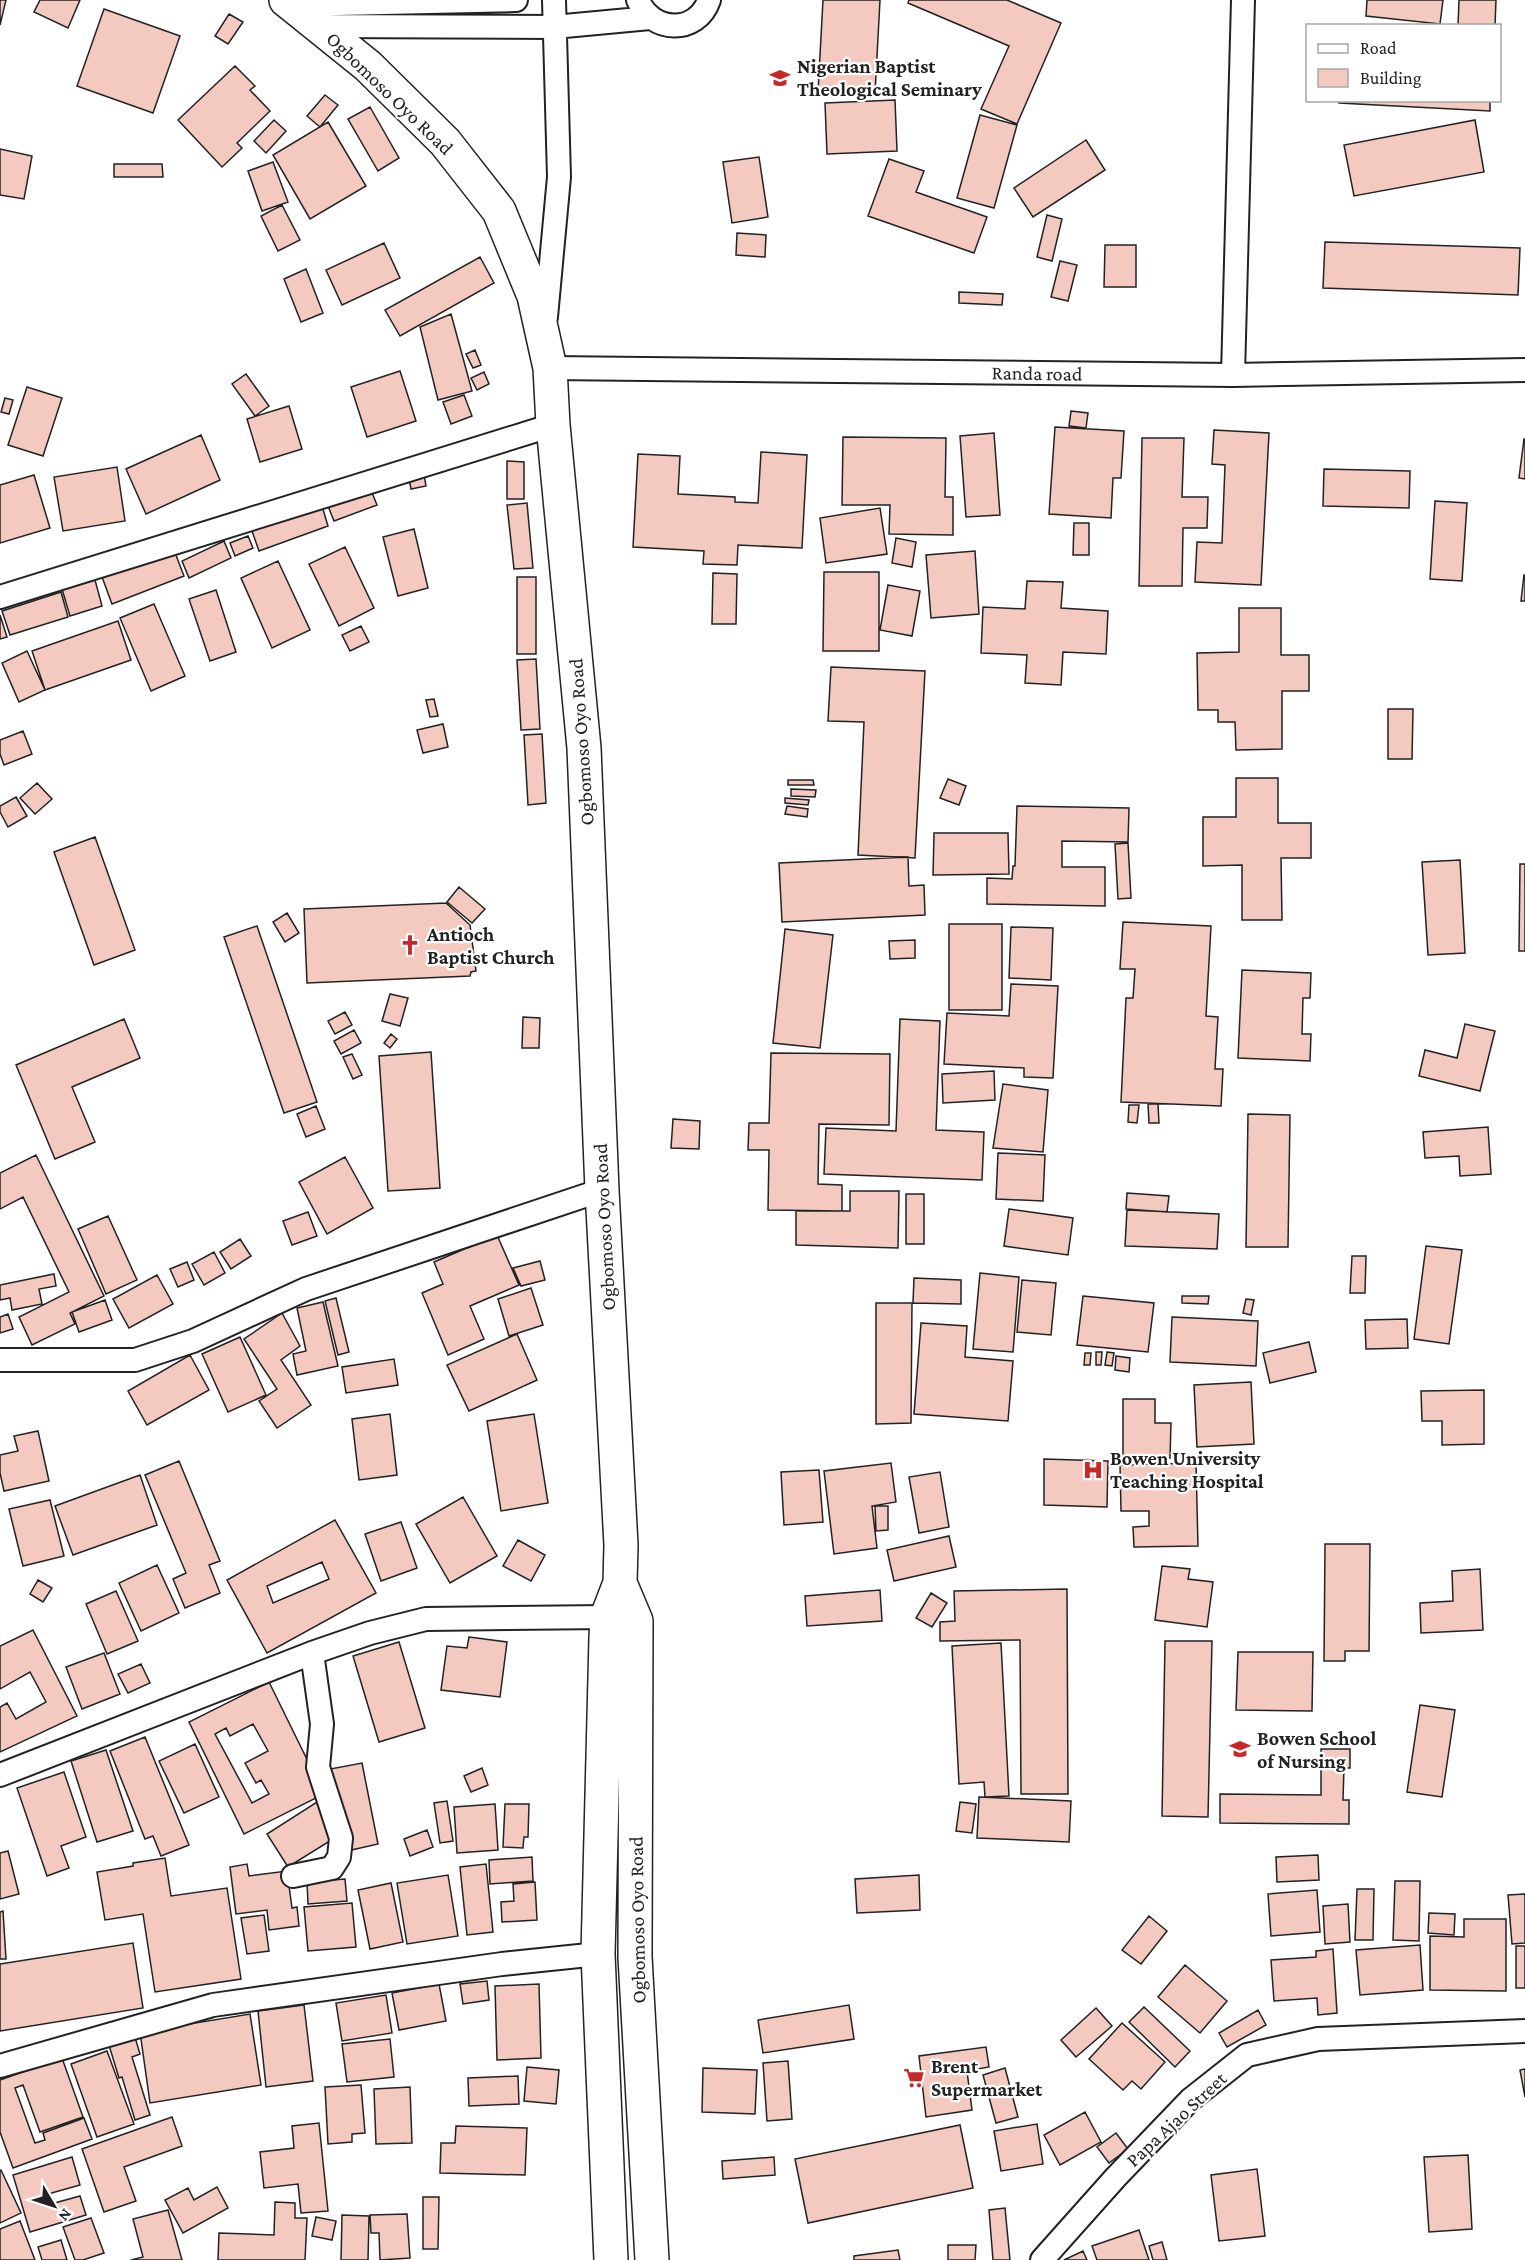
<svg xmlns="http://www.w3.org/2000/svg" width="1525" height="2260" font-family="'Crimson Pro',serif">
<rect width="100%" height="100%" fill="#fff"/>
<!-- building -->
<path fill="#f3c9c0" stroke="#222" stroke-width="1.5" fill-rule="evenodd" d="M0,0H6L0,25Z
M40,0H80L68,28L34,12Z
M823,0H880L875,94L818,92Z
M909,0H1007L1061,23L1017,124L981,109L1009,46L908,3Z
M1367,0H1443L1440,24L1366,16Z
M1459,0H1496L1495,26H1458Z
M104,9L180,36L153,113L77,86Z
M229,14L243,22L228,44L215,36Z
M235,66L255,86L250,90L270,111L237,143L242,148L222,167L178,120Z
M325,95L338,105L320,127L307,116Z
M895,100L897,151L827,154L825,103Z
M1339,100H1490V111L1339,103Z
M370,107L399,158L378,171L348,119Z
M980,115L1017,125L994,208L957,198Z
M274,120L286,131L266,153L254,141Z
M1475,120L1484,172L1354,196L1344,145Z
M328,122L366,186L310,219L273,155Z
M1086,140L1105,170L1033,217L1014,188Z
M0,149L32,156L24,199L0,195Z
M759,157L768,217L732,223L723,162Z
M889,159L924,171L916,192L987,217L974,253L868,216Z
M273,162L288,202L262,211L248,171Z
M114,164H162L163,177H114Z
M282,205L300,240L278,251L261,216Z
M1047,215L1062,219L1052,261L1037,257Z
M737,233L766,235L765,257L736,255Z
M1325,242L1520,248L1518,295L1323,288Z
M384,243L400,278L342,305L326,270Z
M1105,245H1136V287H1104Z
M480,257L494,283L400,336L385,310Z
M1060,261L1077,265L1068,301L1051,297Z
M306,269L323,313L301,322L284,279Z
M959,292L1003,294L1002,305L959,303Z
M451,314L472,391L438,400L420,327Z
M475,350L481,365L473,368L466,354Z
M400,371L416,421L367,437L351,387Z
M484,372L489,384L477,390L471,378Z
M246,374L269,406L255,416L232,384Z
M27,387L62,398L43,456L8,445Z
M464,395L472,416L451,424L443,402Z
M5,398L13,400L9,414L1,412Z
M289,406L302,449L260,462L247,419Z
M1071,411L1088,413L1086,428L1069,426Z
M1055,427L1124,431L1121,478H1113L1111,518L1049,514Z
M1214,430L1269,433L1261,585L1195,582L1197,542L1222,543L1225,465L1212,464Z
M994,433L1000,515L966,517L960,436Z
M201,435L220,480L146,514L126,469Z
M843,437L946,438L945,497H953V535L889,534L890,505H842Z
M1142,438H1184L1182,497H1208L1207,528H1183L1182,586H1139Z
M1524,439H1525V479L1519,478Z
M761,452L807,455L802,548L738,545L737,565L703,564L704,551L633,547L638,454L680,456L678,494L735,497V502L758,503Z
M507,461L524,462V499H507Z
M117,467L125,521L63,531L54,477Z
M423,469L426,486L411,489L408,473Z
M1324,469L1410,471L1409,508L1323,506Z
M34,475L50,528L0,543V485Z
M371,490L377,505L334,521L328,506Z
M1435,501L1467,503L1462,581L1430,579Z
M527,503L533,568L514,569L507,505Z
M322,506L328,526L259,551L252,531Z
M880,508L887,554L826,563L820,518Z
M1074,523H1089V555H1073Z
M414,529L428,588L398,596L383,537Z
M248,536L253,548L235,556L230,543Z
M896,538L916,542L912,567L892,563Z
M224,541L231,558L189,578L182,561Z
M345,547L374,608L339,626L309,564Z
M174,550L184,576L112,604L102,577Z
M975,551L979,614L931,618L926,555Z
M278,561L310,630L272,648L241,578Z
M824,572H879V651H823Z
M713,573L737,574L736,624H712Z
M1524,575H1525V601H1521Z
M517,577H536V654H517Z
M95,580L102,606L70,616L62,589Z
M1027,581L1063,582L1061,608L1108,611L1106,654L1063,652L1061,685L1025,683L1027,655L981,653L983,607L1025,609Z
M888,585L920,591L912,636L880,630Z
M216,590L236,652L210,661L189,599Z
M61,592L68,617L10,635L2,611Z
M154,604L185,676L151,691L120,618Z
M1239,608H1281V655H1309V691H1282V749L1236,750L1235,722H1218V710H1198L1197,653L1239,652Z
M0,615L7,637L0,639Z
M118,621L131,660L45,690L32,651Z
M361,626L369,642L350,651L342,635Z
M27,651L45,690L19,702L2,663Z
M536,659L540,729L521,730L517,660Z
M831,667L925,671L915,858L858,855L864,722L828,721Z
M434,699L438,716L430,717L426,700Z
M1388,709H1413L1412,759H1388Z
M443,724L448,747L423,753L417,730Z
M23,731L32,754L4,765L0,754V740Z
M542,734L546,803L528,805L524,735Z
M1236,778H1278V823H1311V858H1281L1282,920H1242V865L1203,866V817H1236Z
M948,779L966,786L959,805L940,798Z
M788,780H813L814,785H788Z
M37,783L52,799L35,814L20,798Z
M791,789L816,790L815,797L791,796Z
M16,797L27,816L8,827L0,812V806Z
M785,798L809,800L808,805L785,803Z
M787,806L808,809L807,817L785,814Z
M1017,806L1129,808L1128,842L1062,841V867H1105V906L987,904V878L1012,879L1013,866H1015Z
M934,833H1008L1009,874L933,875Z
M95,837L135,950L94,965L54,852Z
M1128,843L1131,898L1118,899L1115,844Z
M908,857L909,886L924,885L925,915L782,922L779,863Z
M1460,860L1465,953L1428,955L1422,862Z
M1520,864H1525V951H1519Z
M459,887L485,909L472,923L447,902Z
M446,903L470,925L476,971L471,972L470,976L307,983L304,909Z
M287,913L299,933L285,942L273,922Z
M1123,922L1211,926L1206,1016L1218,1017L1215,1069H1223L1221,1106L1121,1102L1126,998H1133L1135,969H1120Z
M949,924H1002V1010H949Z
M257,926L317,1102L284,1113L224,937Z
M1011,927L1053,928L1051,980L1009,978Z
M785,929L833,935L820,1048L773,1043Z
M915,940V958L890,959L889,941Z
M1242,970L1311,973L1310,998H1303L1302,1034H1311L1310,1061L1238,1058Z
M1011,984L1058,986L1053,1078L1024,1077V1068L944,1064L947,1013L1009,1016Z
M390,994L408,998L400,1026L382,1021Z
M345,1012L352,1025L335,1034L328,1021Z
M523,1017L540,1018L539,1048H522Z
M124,1019L140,1058L72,1087L95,1142L55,1159L16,1065Z
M900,1019L940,1021L936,1130L984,1132L982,1180L824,1174L826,1128L896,1131Z
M1465,1024L1495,1031L1480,1091L1419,1076L1425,1050L1457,1058Z
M354,1030L361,1043L341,1054L334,1041Z
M391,1034L397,1039L390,1048L384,1043Z
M431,1052L440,1188L388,1191L379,1056Z
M771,1053L890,1054L889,1125L819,1124L818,1184L842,1185V1211L768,1210L769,1150H748L749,1123H769Z
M352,1054L362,1075L353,1079L343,1057Z
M994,1071L995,1100L943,1103L942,1074Z
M1003,1084L1048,1090L1043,1152L993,1148Z
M1148,1104H1158L1159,1123H1149Z
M1129,1105H1139L1137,1123L1128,1122Z
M316,1106L325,1129L306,1137L297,1114Z
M1248,1114L1290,1115L1288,1247H1246Z
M673,1119L700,1121L699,1149L671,1148Z
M1488,1127L1491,1174L1460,1176L1459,1156L1425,1158L1423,1132Z
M998,1153L1045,1155L1043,1201L996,1199Z
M36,1155L104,1296L70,1313L75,1324L32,1345L19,1317L69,1292L23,1197L0,1209V1173Z
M345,1157L373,1208L327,1234L299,1182Z
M850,1191H899L898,1248L796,1245V1211H850Z
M1127,1193L1169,1196L1167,1212L1126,1209Z
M906,1194H924V1244H906Z
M1009,1209L1073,1218L1068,1255L1004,1246Z
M1127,1210L1219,1214L1217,1249L1125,1246Z
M308,1212L317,1236L292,1245L283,1221Z
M108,1216L137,1280L106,1294L78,1229Z
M497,1235L519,1285L470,1306L484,1339L448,1355L422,1293L443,1284L434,1262Z
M240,1239L251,1256L231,1269L220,1252Z
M1426,1246L1462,1250L1449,1344L1414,1339Z
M214,1252L225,1273L204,1285L192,1264Z
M1352,1256H1366L1365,1293H1350Z
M540,1261L545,1280L521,1286L513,1268Z
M187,1262L194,1280L178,1287L170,1269Z
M980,1273L1019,1277L1013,1352L973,1349Z
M54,1274L56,1286L39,1289L42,1304L12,1310L10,1298L0,1300V1285Z
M157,1275L173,1304L129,1328L113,1299Z
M914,1278L961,1280V1304L913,1303Z
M1022,1280L1056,1283L1051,1335L1017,1332Z
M531,1288L543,1325L509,1336L498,1299Z
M1083,1296L1154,1303L1148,1352L1077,1345Z
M1182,1296H1209L1208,1304L1182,1303Z
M336,1298L349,1352L338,1355L325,1301Z
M1246,1299L1254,1300L1251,1315L1243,1313Z
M105,1300L112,1320L79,1332L72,1312Z
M323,1302L338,1366L297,1375L293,1354L306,1351L297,1308Z
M876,1303H912L911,1423L876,1424Z
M282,1313L300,1346L281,1360L311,1405L277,1428L259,1401L277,1389L244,1339Z
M8,1314L13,1329L0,1333V1317Z
M1172,1317L1258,1321L1256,1366L1170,1362Z
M1407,1319L1408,1348L1366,1349L1365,1320Z
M921,1323L967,1326L965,1357L1013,1361L1008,1421L914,1414Z
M517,1334L537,1380L469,1411L447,1365Z
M240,1337L266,1395L228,1412L202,1354Z
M1309,1342L1316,1372L1270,1383L1263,1353Z
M1096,1352H1102L1101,1365H1096Z
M1107,1352L1114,1353L1112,1366L1105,1365Z
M1085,1353H1091L1090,1365H1084Z
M190,1355L209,1390L147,1425L128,1391Z
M1116,1356L1130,1358L1129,1372L1115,1370Z
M394,1359L398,1385L346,1393L342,1367Z
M1251,1382L1254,1444L1197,1447L1194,1385Z
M1484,1390V1444L1442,1445V1421H1422L1421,1391Z
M1123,1399H1155V1423H1171L1170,1458H1123Z
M390,1414L397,1475L359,1480L352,1419Z
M534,1414L548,1503L501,1511L487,1421Z
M38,1431L49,1481L4,1491L0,1473V1455L18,1451L14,1436Z
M1044,1459L1108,1461L1107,1507L1044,1505Z
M179,1461L220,1561L209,1565L220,1593L185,1608L173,1579L186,1573L145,1475Z
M891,1463L896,1502L872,1506L877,1548L834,1554L824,1471Z
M1196,1463L1198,1546L1134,1547L1133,1527L1149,1526V1511H1121L1120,1465Z
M819,1470L823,1522L784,1525L781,1472Z
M940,1472L949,1527L919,1533L909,1477Z
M140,1475L157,1525L73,1555L55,1506Z
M463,1497L497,1556L450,1583L416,1524Z
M50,1500L64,1556L23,1566L9,1509Z
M875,1506H888V1530L876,1531Z
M335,1520L376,1593L267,1653L227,1580ZM322,1562L329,1579L273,1603L267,1586Z
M401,1522L417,1568L381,1581L365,1534Z
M949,1536L956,1567L894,1581L887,1550Z
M518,1540L545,1555L531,1581L503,1566Z
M1325,1544H1370L1369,1651H1345V1661H1324Z
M157,1565L179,1613L141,1631L119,1583Z
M1162,1566L1190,1569L1188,1579L1213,1582L1207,1627L1155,1620Z
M1480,1569L1483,1630L1421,1633L1420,1603L1453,1601L1452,1571Z
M38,1580L52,1588L43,1602L30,1594Z
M1067,1589L1068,1794H1021L1020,1640L940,1641V1622L955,1621L954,1591Z
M880,1590L882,1621L807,1626L805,1596Z
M116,1591L138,1641L107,1654L86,1604Z
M931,1593L947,1603L932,1627L916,1618Z
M33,1630L77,1716L0,1752V1707L7,1703L16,1719L46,1702L30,1672L0,1689V1646Z
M469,1637L507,1642L500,1697L441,1690L447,1646L467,1648Z
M1165,1641H1212L1208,1817L1162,1816Z
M399,1642L425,1728L379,1742L353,1656Z
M1001,1643L1009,1796L985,1797L984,1782L959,1784L952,1646Z
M1238,1652H1313L1312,1711L1236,1710Z
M104,1653L120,1694L82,1709L66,1667Z
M141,1664L150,1683L128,1693L118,1674Z
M269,1682L324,1794L244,1834L189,1722ZM253,1724L268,1751L245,1763L256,1783L261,1780L269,1794L252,1803L215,1734L226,1728L230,1736Z
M1420,1705L1455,1710L1442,1797L1407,1792Z
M145,1737L189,1845L161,1856L153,1836L145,1839L110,1751Z
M195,1744L219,1797L184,1813L159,1761Z
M1321,1749H1350V1768H1344L1343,1800H1349V1824L1220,1823V1794L1321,1795Z
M106,1750L133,1831L97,1842L71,1761Z
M362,1763L378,1844L347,1851L330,1769Z
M482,1768L488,1785L471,1792L464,1776Z
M64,1772L86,1837L61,1846L69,1868L47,1876L17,1788Z
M979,1797L1071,1801L1069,1842L977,1838Z
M447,1801L453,1841L440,1843L434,1803Z
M317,1802L338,1836L288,1867L267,1834Z
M960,1802L976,1804L972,1833L956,1831Z
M495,1804L498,1850L457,1853L454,1807Z
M505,1804H529L528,1837H524L523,1848L503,1847Z
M427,1830L433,1847L410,1856L404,1839Z
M8,1851L19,1894L0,1899V1853Z
M1318,1855L1319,1880L1277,1882L1276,1857Z
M532,1857L533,1881L490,1884L489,1860Z
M165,1858L171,1896L227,1888L241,1979L155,1992L143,1914L105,1920L97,1872L133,1866V1863Z
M247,1864L249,1876L287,1871L292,1908L297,1907L299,1926L269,1930L267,1910L236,1914L230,1867Z
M486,1864L493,1932L467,1935L460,1867Z
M448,1875L458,1936L407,1944L397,1883Z
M919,1875L920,1910L857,1913L855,1879Z
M345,1879L347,1901L308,1904L307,1882Z
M1395,1881H1420L1419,1941L1393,1940Z
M535,1882L537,1920L502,1922L501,1902L514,1901L513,1884Z
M391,1883L403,1942L370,1949L358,1890Z
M1357,1889H1374L1373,1940H1355Z
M1317,1890L1320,1932L1271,1936L1268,1894Z
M1525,1894V1943L1512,1944L1508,1895Z
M352,1903L356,1947L308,1951L304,1907Z
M1348,1904L1350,1942L1325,1944L1323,1906Z
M3,1911L6,1959H0V1912Z
M1429,1913L1455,1914L1454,1935L1428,1933Z
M264,1915L269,1951L247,1954L241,1918Z
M1149,1916L1167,1931L1141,1964L1122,1950Z
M1464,1919H1506V1991L1430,1990V1936L1464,1937Z
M133,1943L143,2008L0,2031V1964Z
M1420,1945L1423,1990L1360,1995L1356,1950Z
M1516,1946H1525V1988H1516Z
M1333,1949L1337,2013L1318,2015L1317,1998L1274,2001L1271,1960L1316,1957V1951Z
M1185,1965L1227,2001L1200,2033L1158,1997Z
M487,1981L489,2000L463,2004L460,1984Z
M439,1984L446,2021L399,2030L392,1993Z
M539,1984L541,2058L497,2060L495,1986Z
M386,1995L392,2033L342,2041L336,2003Z
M304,2005L313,2081L266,2087L258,2011Z
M849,2005L854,2039L763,2053L758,2020Z
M1144,2007L1190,2051L1175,2067L1129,2022Z
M1096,2008L1112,2026L1076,2057L1061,2040Z
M1258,2010L1266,2025L1227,2047L1219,2033Z
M250,2014L261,2085L150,2103L140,2032Z
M1122,2023L1165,2062L1141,2089L1132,2081L1123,2090L1089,2059Z
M134,2034L140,2054L132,2057L150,2115L135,2120L122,2077L119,2078L108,2042Z
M390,2039L394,2077L347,2082L342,2044Z
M986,2047L989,2067L967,2071L972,2110L926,2117L919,2056Z
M107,2051L134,2124L97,2137L71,2064Z
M62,2058L83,2117L40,2132L23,2085L15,2088L35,2143L45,2140L43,2133L84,2118L92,2139L13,2168L0,2132V2080Z
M788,2061L792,2119L767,2121L763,2063Z
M527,2067L559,2070L556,2104L524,2101Z
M703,2068L757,2070L755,2114L702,2112Z
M1005,2068L1018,2117L996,2123L983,2075Z
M1525,2069V2097L1520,2070Z
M518,2076L519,2104L469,2106L468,2078Z
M361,2085L365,2133L352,2134V2142L328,2144L325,2087Z
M410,2087L412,2143L376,2144L374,2089Z
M1085,2112L1101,2142L1060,2165L1044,2135Z
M172,2117L182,2146L124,2167L136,2201L104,2212L82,2149Z
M319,2123L328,2211L301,2213L298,2184L264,2188L260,2152L294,2148L292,2126Z
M1037,2124L1043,2164L1001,2171L994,2131Z
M960,2125L973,2188L808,2223L795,2159Z
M456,2126L527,2128L525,2175L440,2173L441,2143H455Z
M1116,2133L1128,2149L1109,2163L1097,2147Z
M1468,2155L1472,2229L1429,2232L1424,2157Z
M72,2157L80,2185L48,2194L51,2204L80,2196L86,2215L30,2232L13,2175Z
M774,2157L775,2175L723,2179L722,2161Z
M1257,2169L1265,2236L1219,2241L1211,2175Z
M1,2170L21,2213L0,2223V2171Z
M217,2187L228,2208L183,2233L165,2200L188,2188L194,2200Z
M423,2197H439L438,2249H423Z
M275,2202L295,2203V2218H307L305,2260H218L219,2233L274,2235Z
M1005,2208L1010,2260H993L989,2210Z
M168,2210L182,2260H131L143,2257L133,2219Z
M407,2214L410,2258L380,2260L379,2233H371L370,2215Z
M342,2215L369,2216L368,2260H341Z
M316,2217L336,2221L332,2240L312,2236Z
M91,2218L104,2253L83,2260H75L63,2227Z
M20,2221L35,2260H0V2229Z
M1139,2230L1149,2260H1097L1092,2246Z
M61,2240L67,2260H42L38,2247Z
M1162,2242L1167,2260H1153L1149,2246Z
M948,2245H976L975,2260H948Z
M898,2250L900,2260H854V2256Z
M1083,2251L1087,2260H1064Z"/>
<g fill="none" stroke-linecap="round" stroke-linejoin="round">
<!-- minor casing -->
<g stroke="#222" stroke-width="26">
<path id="minor" d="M638,0C651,33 697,35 709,0
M293,5L516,0
M319,26L554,27L650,18
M546,317L559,177L554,0
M550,368L1233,375L1525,370
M1233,375L1243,0
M0,597L553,425
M0,1360H135L193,1341L306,1289L602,1190
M0,1775L312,1653L370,1633L426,1619L607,1617L620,1618
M293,1876L332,1868L339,1857L341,1838L318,1767L322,1724L312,1653
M0,2066L213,2005L502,1964L598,1954
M1042,2260L1116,2177L1190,2100L1247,2055L1318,2039L1525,2031"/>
</g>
<!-- trunk casing -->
<g stroke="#222" stroke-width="36">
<path id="trunk" d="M286,0L368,66L445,142L499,211L534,296L550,368L553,425L584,748L602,1190L621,1545L620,1583L607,1617L606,1638L598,1954L611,2260
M620,1583L636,1621L635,1957L652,2260"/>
</g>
<!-- minor -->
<use href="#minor" stroke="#fff" stroke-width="22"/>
<!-- trunk -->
<use href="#trunk" stroke="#fff" stroke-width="33"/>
</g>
<!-- icons -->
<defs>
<g id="school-bare" transform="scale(1.62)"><path d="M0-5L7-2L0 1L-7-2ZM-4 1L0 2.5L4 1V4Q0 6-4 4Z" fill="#c62828" stroke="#fff" stroke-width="2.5" paint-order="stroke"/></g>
<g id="church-bare" transform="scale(1.62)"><path d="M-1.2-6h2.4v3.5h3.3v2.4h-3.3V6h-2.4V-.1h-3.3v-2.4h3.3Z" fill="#c62828" stroke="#fff" stroke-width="2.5" paint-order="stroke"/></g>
<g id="hospital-bare" transform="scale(1.62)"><path d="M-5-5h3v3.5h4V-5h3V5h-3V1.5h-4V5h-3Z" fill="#c62828" stroke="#fff" stroke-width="2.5" paint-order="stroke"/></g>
<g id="supermarket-bare" transform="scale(1.62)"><path d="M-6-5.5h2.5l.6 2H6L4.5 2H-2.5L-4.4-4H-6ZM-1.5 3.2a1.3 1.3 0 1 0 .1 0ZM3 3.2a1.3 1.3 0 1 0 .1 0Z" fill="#c62828" stroke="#fff" stroke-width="2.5" paint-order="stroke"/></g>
</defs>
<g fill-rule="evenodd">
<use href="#school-bare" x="780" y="78"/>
<use href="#church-bare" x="410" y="945"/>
<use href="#hospital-bare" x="1093" y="1470"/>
<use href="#school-bare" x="1240" y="1749"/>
<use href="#supermarket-bare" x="914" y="2078"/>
</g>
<g text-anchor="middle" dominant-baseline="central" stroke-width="4.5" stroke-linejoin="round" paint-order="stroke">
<!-- poi labels -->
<g font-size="20" font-weight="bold" fill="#222" stroke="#fff" text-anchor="start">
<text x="797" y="66">Nigerian Baptist<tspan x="797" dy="23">Theological Seminary</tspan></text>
<text x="427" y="934">Antioch<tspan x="427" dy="23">Baptist Church</tspan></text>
<text x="1110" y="1458">Bowen University<tspan x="1110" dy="23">Teaching Hospital</tspan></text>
<text x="1257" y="1738">Bowen School<tspan x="1257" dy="23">of Nursing</tspan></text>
<text x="931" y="2066">Brent<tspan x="931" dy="23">Supermarket</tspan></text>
</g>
<!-- street labels -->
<g font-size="20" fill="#222" stroke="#fff">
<text transform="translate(390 93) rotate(44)">Ogbomoso Oyo Road</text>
<text transform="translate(1037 373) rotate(1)">Randa road</text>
<text transform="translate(581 742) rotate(-94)">Ogbomoso Oyo Road</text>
<text transform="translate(604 1227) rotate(-93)">Ogbomoso Oyo Road</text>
<text transform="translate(637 1920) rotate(-91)">Ogbomoso Oyo Road</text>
<text transform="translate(1176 2119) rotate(-43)">Papa Ajao Street</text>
</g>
</g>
<!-- legend -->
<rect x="1306" y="24" width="195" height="78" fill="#ffffff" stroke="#a7a7a7" stroke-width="1.5"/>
<rect x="1318" y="44" width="30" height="9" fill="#ffffff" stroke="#a7a7a7" stroke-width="1.5"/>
<text x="1360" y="54" font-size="18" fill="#222222">Road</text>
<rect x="1318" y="69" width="30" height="18" fill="#f3c9c0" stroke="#a7a7a7" stroke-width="1.5"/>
<text x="1360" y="84" font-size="18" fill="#222222">Building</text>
<!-- north arrow -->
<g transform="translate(54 2206) rotate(129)" stroke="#ffffff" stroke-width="4.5" paint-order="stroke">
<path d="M0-4.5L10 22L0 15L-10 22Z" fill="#222222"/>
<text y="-9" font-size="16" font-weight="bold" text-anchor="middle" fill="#222222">N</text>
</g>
</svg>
